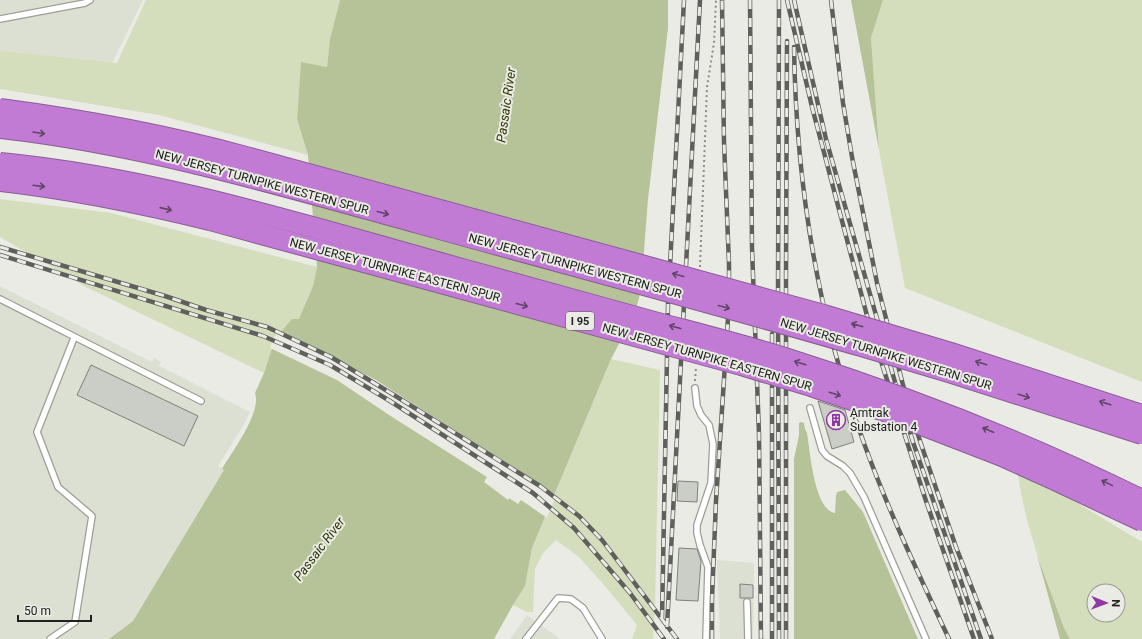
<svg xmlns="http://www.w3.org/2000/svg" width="1142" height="639" font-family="Roboto,sans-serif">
<rect width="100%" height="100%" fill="#e9ebe4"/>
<!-- built -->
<path fill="#dce0d2" d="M0,0H143L111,65L0,52Z
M0,286L152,362L154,358L161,362L159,366L250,412L243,426L218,466L224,470L133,621L109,639H0Z
M717,560L754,563L753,639H720Z
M527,615L560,639H510Z"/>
<!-- green -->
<path fill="#d4debc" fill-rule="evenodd" d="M146,0H340L330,39L327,67L301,63L297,119L308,155L159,115L0,89V51L117,63Z
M883,0H1142V382L905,288L879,150L871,38Z
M0,199L111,213L317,267L313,286L299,319L275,339L264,373L86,287L0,237Z
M611,359L660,370L655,609L653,639H632L637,625L605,586L579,557L556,540L543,553L535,569L533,612H527L513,605L525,586L532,548Z
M1018,475L1069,498L1142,542V639H1070L1064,628C1045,577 1026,530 1018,475ZM1094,591H1118V615H1094Z"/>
<!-- water -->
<path fill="#b6c398" d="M340,0H668V28L648,199L641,290L635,313L611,359L532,548L525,586L513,605L494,639H109L133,621L224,470L222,469C232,452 262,412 255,393L264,373L275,339L292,319H299L313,286L317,267L308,155L297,119L301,62L327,67L330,39Z
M851,0H883L871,38L879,150Z
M801,422L804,423L805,429L807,433C810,450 814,510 835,513L836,496L837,492L845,490L863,512L918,639H794V459L799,435V423Z
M1037,555L1064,628L1070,639H1060Z"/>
<!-- pier -->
<path fill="#e9ebe4" d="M279,331L300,340L376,380L556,495L547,518L521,500L518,504L509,498L508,500L484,482L487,477L389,415L337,380L270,348L273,338Z"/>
<!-- building -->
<path fill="#cbcec7" stroke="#7f817b" d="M91,365L198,416L184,446L77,395Z
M818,401L845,410L854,442L832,449Z
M678,481L698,482L697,502L677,501Z
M679,548L697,549L701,561L698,601L676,600Z
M740,584L753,585V598H740Z"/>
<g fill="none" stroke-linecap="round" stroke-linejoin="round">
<!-- lane casing -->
<g stroke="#9c9e97" stroke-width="8">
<path id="lane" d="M0,19L85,3L90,0
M0,299L201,401
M695,388L697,406L701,415L709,425L713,444L711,483L697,525V533L700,545L708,567L706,639
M810,408L822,450L827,456L843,466L850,473L864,497L926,639
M747,602L748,639
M50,639L75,622L92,516L58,487L37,432L74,338
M526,639L558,598L571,599L583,608L602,639"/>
</g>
<!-- path -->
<path stroke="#8b8d88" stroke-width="2" stroke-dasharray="2 3" stroke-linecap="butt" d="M700,267L707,87L714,43L716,0
M695,381L696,367"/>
<!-- lane -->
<use href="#lane" stroke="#fff" stroke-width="5.5"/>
<!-- rail casing -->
<g stroke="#5f605c" stroke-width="4.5">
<path id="rail" d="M750,0L752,248L759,434L761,639
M787,0L812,107L870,327L926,501L974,639
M794,0L826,139L895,382L913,442L981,639
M831,0L843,103L852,157L877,283L903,385L920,441L956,547L992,639
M794,47C796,182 818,319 865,446C889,512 919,575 949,639
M0,247L165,296L206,310L267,327L331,357L394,395L540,486L579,516L602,540L677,639
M0,255L263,336L330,365L390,401L533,493L574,528L630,593L664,639
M772,334V639
M662,619L668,304L684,0
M667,627L700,0
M712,639V599L716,501L729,303V264L724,142L722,0
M779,639L778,295L779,0
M786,639V277L787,41"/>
</g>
<!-- rail -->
<use href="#rail" stroke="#e9ebe4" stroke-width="3" stroke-dasharray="9" stroke-linecap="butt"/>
<!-- highway-bridge casing -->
<g stroke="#895c95" stroke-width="22" stroke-linecap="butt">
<path id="highway-bridge" d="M0,109C83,120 165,135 246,157L824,315L951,353L1142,415
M0,128C143,144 280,185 418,223C566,264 714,303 861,346L952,373L1142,434
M0,163C157,178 310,227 462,269C527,287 593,305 658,323C703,335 747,346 791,360C912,398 1029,444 1142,500
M0,181C71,189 140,203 210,220L741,365L811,386L896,415L1002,456L1055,480L1142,521"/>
</g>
<!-- highway-bridge -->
<use href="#highway-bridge" stroke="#c27bd5" stroke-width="20"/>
</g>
<!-- one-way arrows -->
<defs><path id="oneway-shaft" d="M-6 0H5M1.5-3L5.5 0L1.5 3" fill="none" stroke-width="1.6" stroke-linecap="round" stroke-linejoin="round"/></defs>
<g stroke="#614567">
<use href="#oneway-shaft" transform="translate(39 133) rotate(9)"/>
<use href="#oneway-shaft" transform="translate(39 186) rotate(7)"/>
<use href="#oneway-shaft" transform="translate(166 209) rotate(13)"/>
<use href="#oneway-shaft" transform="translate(383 213) rotate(15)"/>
<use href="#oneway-shaft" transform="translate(678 275) rotate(-165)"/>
<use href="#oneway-shaft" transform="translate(522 305) rotate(15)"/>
<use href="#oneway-shaft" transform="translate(724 307) rotate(15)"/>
<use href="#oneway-shaft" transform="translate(857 325) rotate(-164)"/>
<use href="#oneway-shaft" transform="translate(675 327) rotate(-165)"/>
<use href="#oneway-shaft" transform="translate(800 363) rotate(-162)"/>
<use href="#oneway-shaft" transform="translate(981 363) rotate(-162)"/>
<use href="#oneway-shaft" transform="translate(835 394) rotate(18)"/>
<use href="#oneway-shaft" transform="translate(1024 396) rotate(18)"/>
<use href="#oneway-shaft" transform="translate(1105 403) rotate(-162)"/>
<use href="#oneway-shaft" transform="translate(988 430) rotate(-157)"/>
<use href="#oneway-shaft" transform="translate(1107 483) rotate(-154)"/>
</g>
<!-- icons -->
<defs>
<g id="building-ring" transform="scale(1)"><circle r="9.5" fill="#e9ebe4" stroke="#9038a5" stroke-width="1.5"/><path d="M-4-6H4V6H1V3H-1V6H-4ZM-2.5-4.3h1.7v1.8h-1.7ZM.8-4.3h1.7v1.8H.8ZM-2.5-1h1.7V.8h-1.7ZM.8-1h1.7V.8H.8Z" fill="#9038a5"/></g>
</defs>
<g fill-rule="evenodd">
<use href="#building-ring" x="836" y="420"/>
</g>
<g text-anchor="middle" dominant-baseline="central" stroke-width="4" stroke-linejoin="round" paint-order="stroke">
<!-- shield labels -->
<rect fill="#e9ebe4" stroke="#5c5e59" stroke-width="1" x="566" y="312" width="28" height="18" rx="3"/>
<g font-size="11" font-weight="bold" fill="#20211e">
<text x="580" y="321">I 95</text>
</g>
<!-- street labels -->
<g font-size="12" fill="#20211e" stroke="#e9ebe4">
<text transform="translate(262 182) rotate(15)">NEW JERSEY TURNPIKE WESTERN SPUR</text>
<text transform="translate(575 266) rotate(15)">NEW JERSEY TURNPIKE WESTERN SPUR</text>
<text transform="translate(395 270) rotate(15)">NEW JERSEY TURNPIKE EASTERN SPUR</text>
<text transform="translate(886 354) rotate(17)">NEW JERSEY TURNPIKE WESTERN SPUR</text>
<text transform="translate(707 357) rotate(16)">NEW JERSEY TURNPIKE EASTERN SPUR</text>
</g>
<!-- poi labels -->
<g font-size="12" fill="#20211e" stroke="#e9ebe4" text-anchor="start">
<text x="850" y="413">Amtrak<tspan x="850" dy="14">Substation 4</tspan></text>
</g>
<!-- water labels -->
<g font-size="13" font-style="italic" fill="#2d3704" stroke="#e9ebe4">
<text transform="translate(506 105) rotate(-82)">Passaic River</text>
<text transform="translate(319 549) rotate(-53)">Passaic River</text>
</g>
</g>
<!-- north arrow -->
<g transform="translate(1106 603) rotate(91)"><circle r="19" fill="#e9ebe4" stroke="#999a95"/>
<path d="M0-3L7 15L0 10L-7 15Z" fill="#9038a5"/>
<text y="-6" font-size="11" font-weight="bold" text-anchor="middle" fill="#20211e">N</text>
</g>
<!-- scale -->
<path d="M18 615v6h73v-6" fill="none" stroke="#20211e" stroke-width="2"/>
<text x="24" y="615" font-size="12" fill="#20211e" stroke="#e9ebe4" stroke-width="3" paint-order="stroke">50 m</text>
</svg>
